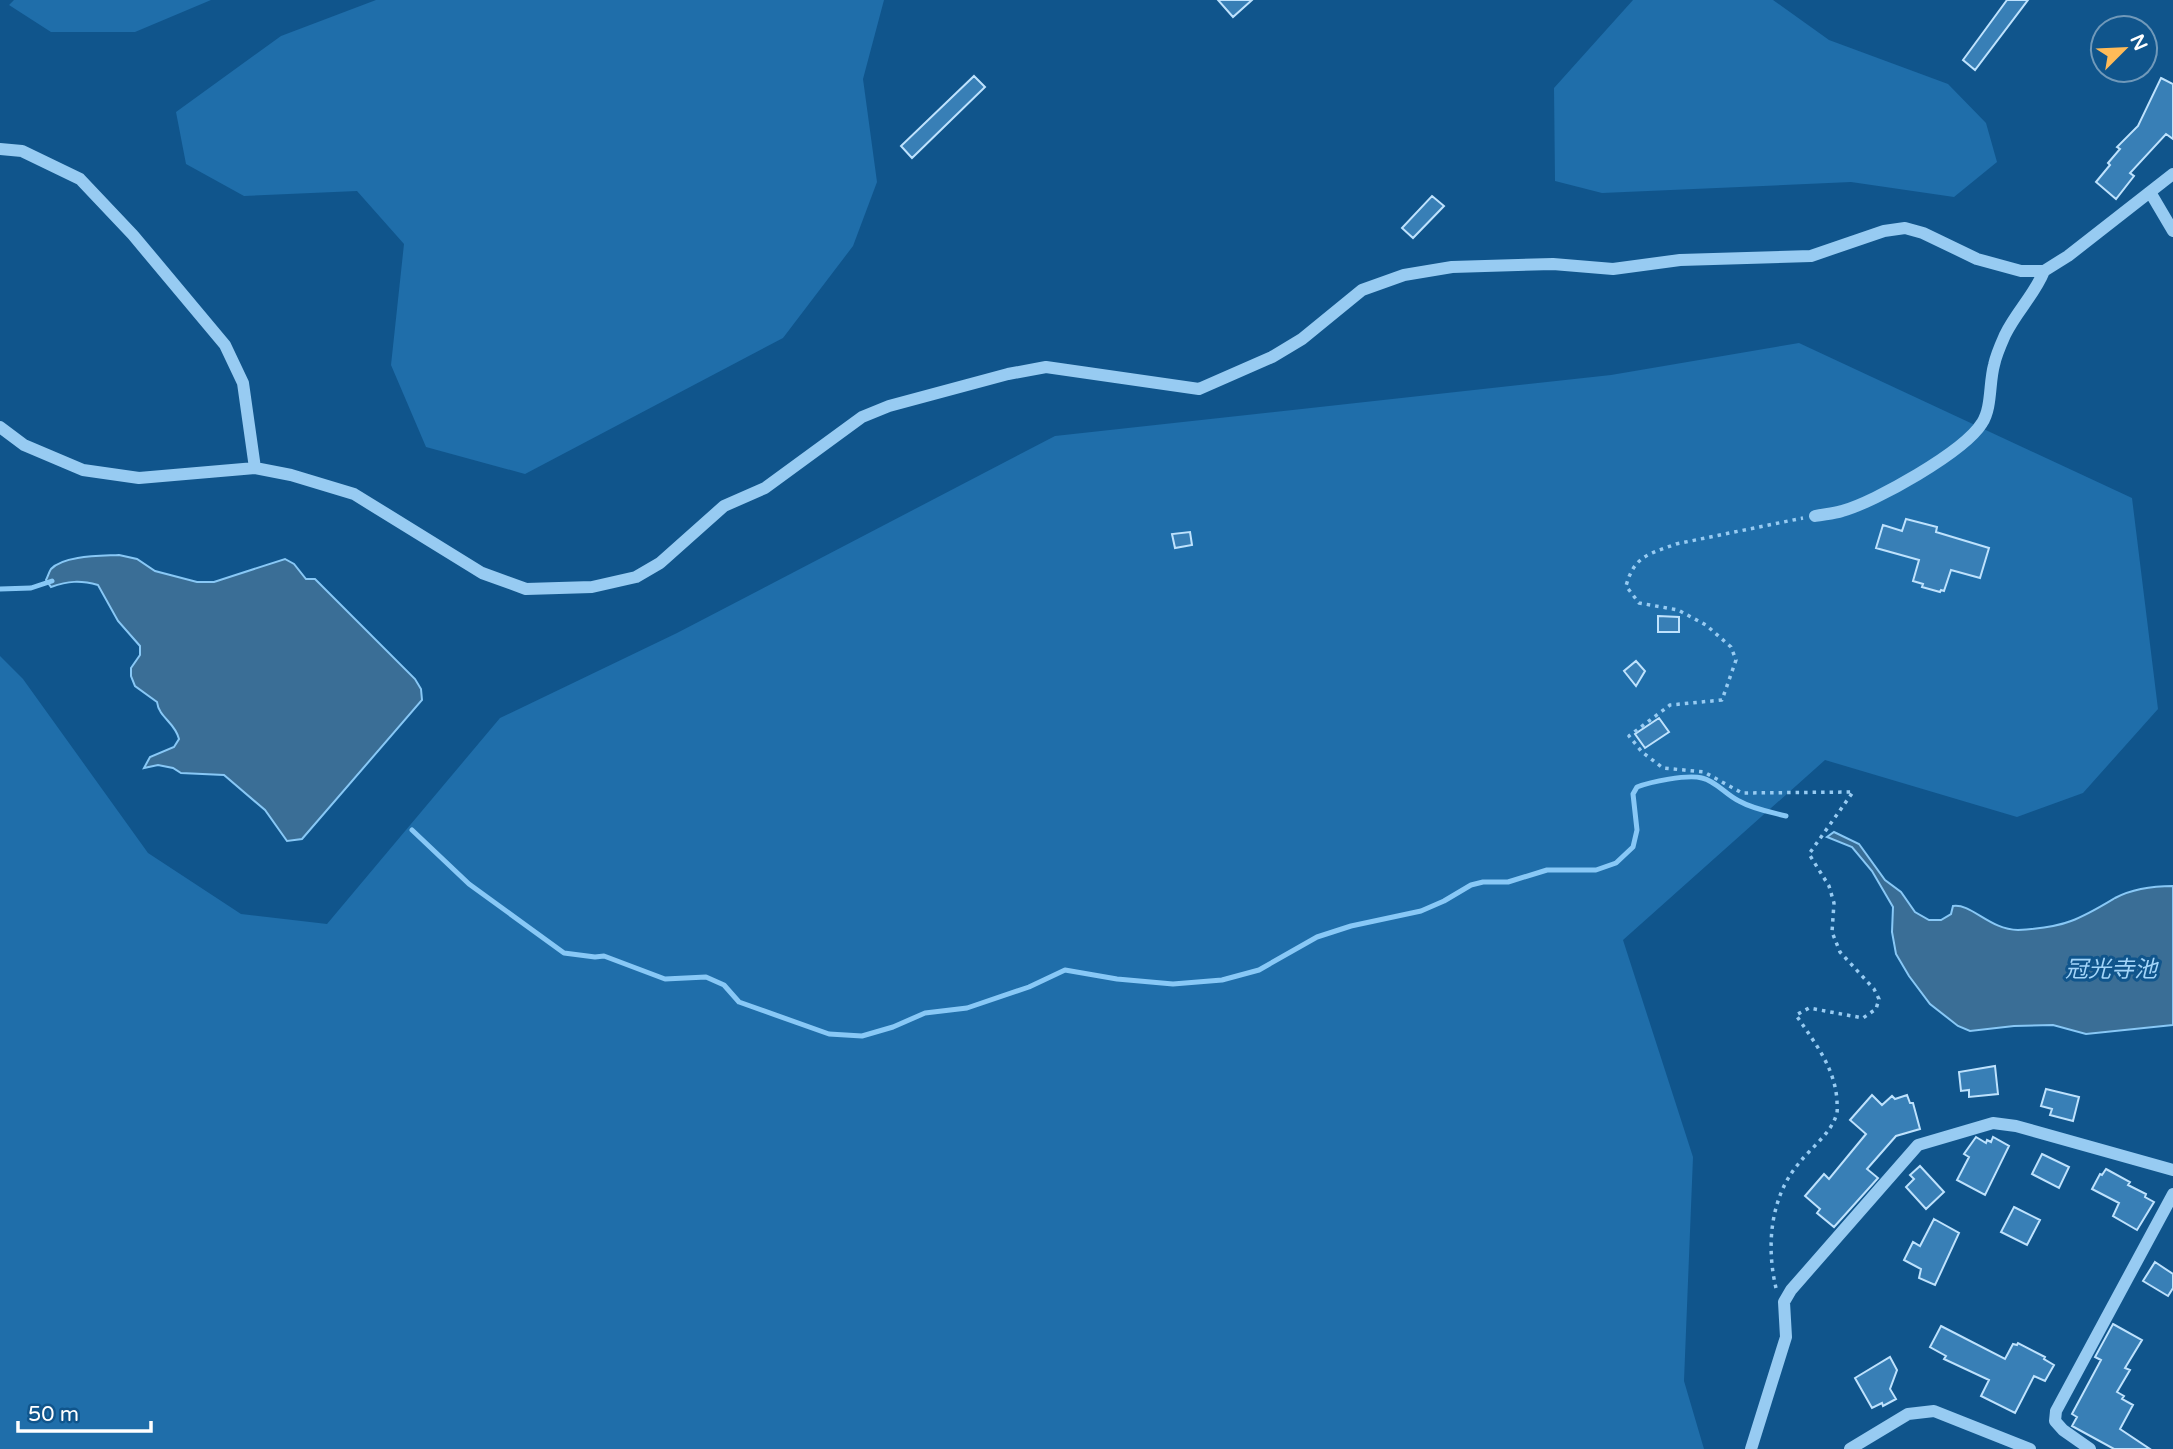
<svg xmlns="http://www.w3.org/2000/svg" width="2173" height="1449" font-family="'Varela Round','Noto Sans JP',sans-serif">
<rect width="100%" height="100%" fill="#10558c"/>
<!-- green -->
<path fill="#1f6eaa" d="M14,0H211L135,32H51L9,5Z
M376,0H884L863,79L877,182L853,246L783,338L525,474L426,447L391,365L404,244L357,191L244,196L186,164L176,112L281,36Z
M1633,0H1773L1829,40L1948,84L1986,123L1997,162L1954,197L1851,182L1602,193L1555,181L1554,88Z
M1799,343L2132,498L2158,709L2083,793L2017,817L1825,760L1623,940L1693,1157L1684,1381L1704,1449H0V656L23,679L148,853L241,914L327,924L500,718L677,633L1055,436L1611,375Z"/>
<!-- water -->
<path fill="#3a6e96" stroke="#88c8f6" stroke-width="2" d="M119,555L137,559L155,571L197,582H214L285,559L294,564L306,579H315L415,679L421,689L422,700L302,839L287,841L265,810L224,775L181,773L173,768L158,765L144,768L150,757L174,747L179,739C175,722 159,718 157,702L135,686L131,676V668L140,655V646L118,621L98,585C80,580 68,581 51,587L46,580C48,576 49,572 51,569C64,555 102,556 119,555Z
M1834,832L1859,844L1885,880L1901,892L1915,912L1929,920H1941L1951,914L1953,906C1971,903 1990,930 2018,930C2034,929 2056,927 2071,921C2087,915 2100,907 2115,898C2132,889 2154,886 2173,886V1025L2086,1034L2053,1025L2014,1026L1970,1031L1958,1026L1930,1004L1909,976L1896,954L1892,932L1893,907L1872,871L1852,847L1827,837Z"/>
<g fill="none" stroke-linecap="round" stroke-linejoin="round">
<!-- stream -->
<path stroke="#88c8f6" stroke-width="5" d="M0,589L31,588L52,581
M412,830L469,884L564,953L595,957L604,956L665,979L706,977L724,985L739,1002L829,1034L862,1036L893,1027L925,1013L967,1008L1029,987L1065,970L1117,979L1173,984L1222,980L1259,970L1317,937L1351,926L1421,911L1444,901L1471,885L1483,882H1508L1547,870H1596L1616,863L1633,847L1637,830L1633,794L1637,787C1650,782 1687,774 1702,778C1716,781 1726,795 1739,801C1753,809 1770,812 1786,816"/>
</g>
<!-- building -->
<path fill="#387fb6" stroke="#bee2fd" stroke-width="2" d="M1218,0H1252L1233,17Z
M2007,0H2028L1975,70L1963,60Z
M974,76L985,87L912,158L901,146Z
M2161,78L2173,84V139L2166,134L2130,173L2134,176L2116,199L2096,182L2110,165L2108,163L2120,149L2117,147L2138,126Z
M1432,196L1444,206L1413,238L1402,228Z
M1906,519L1937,527L1936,532L1989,548L1980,578L1951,570L1944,591L1941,590L1940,592L1922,587L1923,584L1913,581L1919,560L1876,548L1883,525L1902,531Z
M1190,532L1192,545L1175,548L1172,534Z
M1658,616L1679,617V632H1658Z
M1636,661L1645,671L1636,686L1624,671Z
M1659,718L1669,732L1645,748L1635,734Z
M1995,1066L1998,1094L1969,1097V1090L1961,1091L1959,1072Z
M2046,1089L2079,1097L2073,1121L2050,1115L2052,1109L2041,1106Z
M1872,1095L1882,1105L1892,1096L1895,1099L1907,1095L1910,1103H1913L1920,1129L1896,1136L1867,1169L1878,1178L1834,1227L1817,1213L1820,1209L1805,1196L1824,1174L1829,1179L1866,1134L1850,1120Z
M1976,1137L1986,1143L1987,1140L1991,1142L1993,1137L2009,1146L1985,1195L1957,1180L1969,1157L1964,1154Z
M2042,1154L2069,1167L2059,1188L2032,1174Z
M1920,1166L1944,1192L1926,1209L1906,1187L1914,1179L1910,1175Z
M2106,1169L2130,1182L2128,1185L2146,1194L2145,1197L2154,1202L2137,1230L2113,1216L2119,1203L2092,1189L2100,1174L2102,1175Z
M2014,1207L2040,1220L2027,1245L2001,1232Z
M1934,1219L1959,1233L1935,1285L1919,1278L1921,1269L1904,1260L1913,1242L1920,1246Z
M2155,1262L2173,1274V1288L2168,1296L2143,1281Z
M2113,1324L2142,1340L2125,1368L2130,1370L2117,1392L2124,1396L2122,1399L2133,1405L2120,1429L2150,1449H2114L2072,1426L2077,1417L2072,1414L2101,1360L2095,1357Z
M1941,1326L2005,1359L2013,1344L2017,1345L2018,1343L2045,1357L2044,1359L2054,1365L2045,1381L2034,1376L2015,1413L1981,1396L1989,1380L1944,1359L1946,1356L1930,1347Z
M1890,1357L1897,1370L1890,1389L1896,1399L1883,1406L1882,1403L1872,1408L1855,1378Z"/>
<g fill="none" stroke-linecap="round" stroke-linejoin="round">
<!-- path -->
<path stroke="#97cbf2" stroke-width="3.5" stroke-dasharray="3.5 5" stroke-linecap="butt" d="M1776,1288C1766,1246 1770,1196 1800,1162C1811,1148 1830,1134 1836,1116C1838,1112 1837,1106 1837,1101C1835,1067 1814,1042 1796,1015L1809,1008L1863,1018L1876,1009L1879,999L1874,989L1840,952L1832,932L1834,903L1829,886L1809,854L1853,792L1742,793L1704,772L1663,768L1642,752L1629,736L1670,705L1722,700L1736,660L1731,647L1706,625L1678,610L1639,603L1626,586C1634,556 1649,554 1676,544L1803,518"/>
<!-- minor -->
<path stroke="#97cbf2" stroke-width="12" d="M0,149L22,151L80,179L133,235L225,345L243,383L255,468
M2150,192L2173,231
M0,427L24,445L83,470L139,478L255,468L291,475L354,494L482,573L526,589L592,587L636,577L660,563L724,506L765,488L862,417L889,406L1008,374L1046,367L1199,389L1272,357L1302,339L1362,290L1404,275L1452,267L1553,264L1613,269L1680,260L1811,256L1884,231L1905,228L1923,233L1977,259L2021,271H2044L2068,256L2173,174
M1815,516C1824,514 1833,514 1842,511C1875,502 1964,452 1982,423C1992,408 1989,383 1994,365C1996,355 2001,344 2005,335C2016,312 2035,294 2044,271
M1751,1449L1786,1337L1784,1302L1791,1290L1918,1145L1993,1123L2016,1126L2173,1170
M1850,1449L1908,1414L1934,1411L2030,1449
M2090,1449L2063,1430L2055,1421L2056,1411L2173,1194"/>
</g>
<g text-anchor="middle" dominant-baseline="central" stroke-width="6" stroke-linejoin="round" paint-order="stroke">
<!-- water labels -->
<g font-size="23" font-style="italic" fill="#a3d5f9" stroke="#10558c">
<text x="2111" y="970">冠光寺池</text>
</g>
</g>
<!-- north arrow -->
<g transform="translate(2124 49) rotate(66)"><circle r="33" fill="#10558c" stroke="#7099ba" stroke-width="2"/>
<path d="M0-5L12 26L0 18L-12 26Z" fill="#ffbb58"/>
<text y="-10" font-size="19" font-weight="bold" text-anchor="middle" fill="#ffffff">N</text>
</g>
<!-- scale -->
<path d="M18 1421v10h133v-10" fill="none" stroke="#ffffff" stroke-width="3.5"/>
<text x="28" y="1421" font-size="21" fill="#ffffff" stroke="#10558c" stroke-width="5" paint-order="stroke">50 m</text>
</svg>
